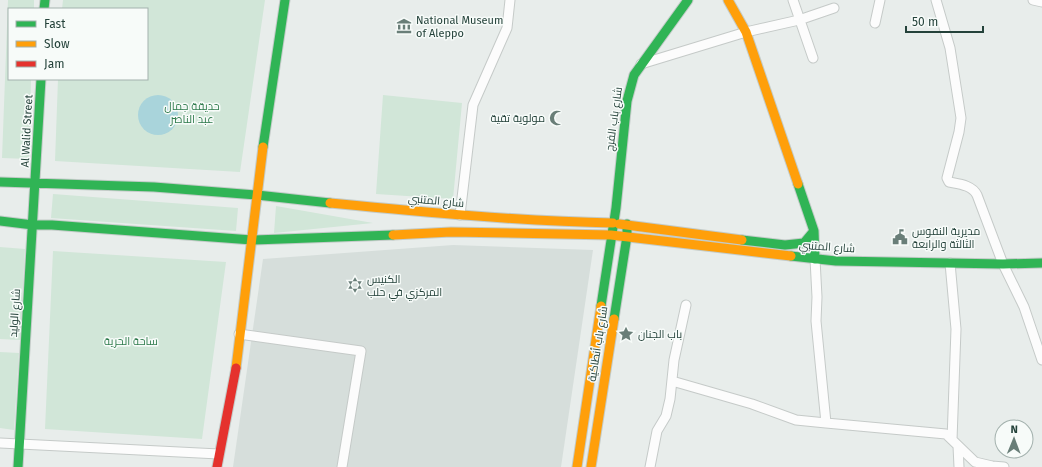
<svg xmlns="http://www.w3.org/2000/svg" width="1042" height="467" font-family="'Fira Sans',Cairo,sans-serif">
<rect width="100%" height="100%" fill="#e8edeb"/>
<!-- built -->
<path fill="#d6dedb" d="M453,245L593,250L561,467H233L263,259Z"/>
<!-- green -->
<path fill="#d1e6d8" d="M8,0H34V9H9V79H31L29,159L2,158Z
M63,0H265L240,172L55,161L58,79H147V9H62Z
M383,95L462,103L453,199L376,194Z
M53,194L238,208L236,231L51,218Z
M276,206L373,223L274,233Z
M0,247L25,249L20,340L0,339Z
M53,251L226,262L202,439L45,429Z
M0,352L19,353L14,430L0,428Z"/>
<!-- water -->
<path fill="#a9d4db" d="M138 115a20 20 0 1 1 40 0a20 20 0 1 1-40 0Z"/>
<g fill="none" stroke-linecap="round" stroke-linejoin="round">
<!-- street casing -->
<g stroke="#c5cac8" stroke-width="11">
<path id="street" d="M793,0L813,58
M936,0L950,48L961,118L959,132L947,178L949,182C959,184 972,185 977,195L1003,264L1024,307L1042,360
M1033,0L1042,2
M875,23L880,0
M641,64L746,32L799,20L834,8
M460,215L473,105L507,28L510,0
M815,259L817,297L816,321L826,423L946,434L975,462L992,466L1004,467
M950,263L956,329L952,440
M239,334L361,351L342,467
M672,381L752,404L796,420L826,423
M0,443L219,454
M958,446L959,467
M650,467L657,431L666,416L670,399L674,360L686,305"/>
</g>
<!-- fast casing -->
<g stroke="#c3cbc8" stroke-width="11">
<path id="fast" d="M44,9L45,0
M263,147L285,0
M0,182L154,187L257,195L330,203
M798,184L814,231L815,259
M0,221L33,225H52L252,240L393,235
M742,240L785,245L804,243L814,231
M791,256L836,261L1003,264L1042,263
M601,306L616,208L627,101L634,75L688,0
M614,319L627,236V224
M18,467L41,79"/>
</g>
<!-- slow casing -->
<g stroke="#c3cbc8" stroke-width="11">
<path id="slow" d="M728,0L746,32L798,184
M330,203C424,212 518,221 613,223
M619,224L742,240
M393,235L451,232L611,235
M611,235L791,256
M236,368L263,147
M577,467L601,306
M591,467L614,319"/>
</g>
<!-- jam casing -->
<g stroke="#c3cbc8" stroke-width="11">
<path id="jam" d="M217,467L236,368"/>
</g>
<!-- street -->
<use href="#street" stroke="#fcfcfc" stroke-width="9"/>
<!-- fast -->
<use href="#fast" stroke="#30b455" stroke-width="9"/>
<!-- slow -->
<use href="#slow" stroke="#ff9f0a" stroke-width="9"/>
<!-- jam -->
<use href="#jam" stroke="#e5322d" stroke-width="9"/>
</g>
<!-- icons -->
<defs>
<g id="museum-bare" transform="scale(1.2)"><path d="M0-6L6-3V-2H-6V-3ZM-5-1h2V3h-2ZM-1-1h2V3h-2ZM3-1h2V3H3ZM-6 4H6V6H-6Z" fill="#697e78" stroke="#f7fbf9" stroke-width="2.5" paint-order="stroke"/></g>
<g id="mosque-bare" transform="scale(1.2)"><path d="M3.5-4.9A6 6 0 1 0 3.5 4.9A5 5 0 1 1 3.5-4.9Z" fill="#697e78" stroke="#f7fbf9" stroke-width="2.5" paint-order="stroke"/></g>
<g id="civic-bare" transform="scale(1.2)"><path d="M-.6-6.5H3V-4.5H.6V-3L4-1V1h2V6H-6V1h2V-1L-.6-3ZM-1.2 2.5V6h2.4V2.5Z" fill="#697e78" stroke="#f7fbf9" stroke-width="2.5" paint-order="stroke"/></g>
<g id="synagogue-bare" transform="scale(1.2)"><path d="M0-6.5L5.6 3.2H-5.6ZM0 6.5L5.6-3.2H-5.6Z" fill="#697e78" stroke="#f7fbf9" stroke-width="2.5" paint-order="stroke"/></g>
<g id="sight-bare" transform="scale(1.2)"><path d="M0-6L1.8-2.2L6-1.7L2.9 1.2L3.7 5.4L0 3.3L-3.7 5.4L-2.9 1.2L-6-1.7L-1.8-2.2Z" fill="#697e78" stroke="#f7fbf9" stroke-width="2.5" paint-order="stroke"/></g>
</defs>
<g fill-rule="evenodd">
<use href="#museum-bare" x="404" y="26"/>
<use href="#mosque-bare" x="557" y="118"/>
<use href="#civic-bare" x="900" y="237"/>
<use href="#synagogue-bare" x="355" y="285"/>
<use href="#sight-bare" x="626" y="334"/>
</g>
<g text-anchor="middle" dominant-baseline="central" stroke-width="3" stroke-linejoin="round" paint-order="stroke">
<!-- poi labels -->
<g font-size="11" fill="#24423a" stroke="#f7fbf9" text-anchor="start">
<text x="416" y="20">National Museum<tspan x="416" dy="13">of Aleppo</tspan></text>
<text x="545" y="118" text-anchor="end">مولوية تقية</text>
<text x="912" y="231">مديرية النفوس<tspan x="912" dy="13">الثالثة والرابعة</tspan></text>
<text x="367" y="279">الكنيس<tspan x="367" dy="13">المركزي في حلب</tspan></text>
<text x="638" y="334">باب الجنان</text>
</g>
<!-- park labels -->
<g font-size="11" fill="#2d7a4b" stroke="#f7fbf9">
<text x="192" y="106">حديقة جمال<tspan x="192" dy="13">عبد الناصر</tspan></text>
<text x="131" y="341">ساحة الحرية</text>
</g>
<!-- street labels -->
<g font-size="11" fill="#24423a" stroke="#f7fbf9">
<text transform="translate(614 119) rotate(-82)">شارع باب الفرج</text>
<text transform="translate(27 131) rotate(-87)">Al Walid Street</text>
<text transform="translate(436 201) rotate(5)">شارع المتنبي</text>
<text transform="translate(827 247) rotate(4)">شارع المتنبي</text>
<text transform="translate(15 313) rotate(-86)">شارع الوليد</text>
<text transform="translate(598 344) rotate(-81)">شارع باب أنطاكية</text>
</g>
</g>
<!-- legend -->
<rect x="8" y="8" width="140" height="72" fill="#f7fbf9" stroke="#a3b1ad"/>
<rect x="16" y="21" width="20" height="6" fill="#30b455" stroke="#a3b1ad"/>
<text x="44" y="28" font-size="12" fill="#24423a">Fast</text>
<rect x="16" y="41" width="20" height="6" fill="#ff9f0a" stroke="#a3b1ad"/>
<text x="44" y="48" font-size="12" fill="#24423a">Slow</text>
<rect x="16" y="61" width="20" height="6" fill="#e5322d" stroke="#a3b1ad"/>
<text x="44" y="68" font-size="12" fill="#24423a">Jam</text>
<!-- north arrow -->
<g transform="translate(1014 439) rotate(1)"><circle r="19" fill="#f7fbf9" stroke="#a3b1ad"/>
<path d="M0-3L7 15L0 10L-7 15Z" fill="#697e78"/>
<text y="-6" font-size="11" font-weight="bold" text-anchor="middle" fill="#24423a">N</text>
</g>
<!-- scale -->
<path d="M906 26v6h77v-6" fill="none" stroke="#24423a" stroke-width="2"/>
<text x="912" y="26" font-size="12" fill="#24423a" stroke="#f7fbf9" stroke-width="3" paint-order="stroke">50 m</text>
</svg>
